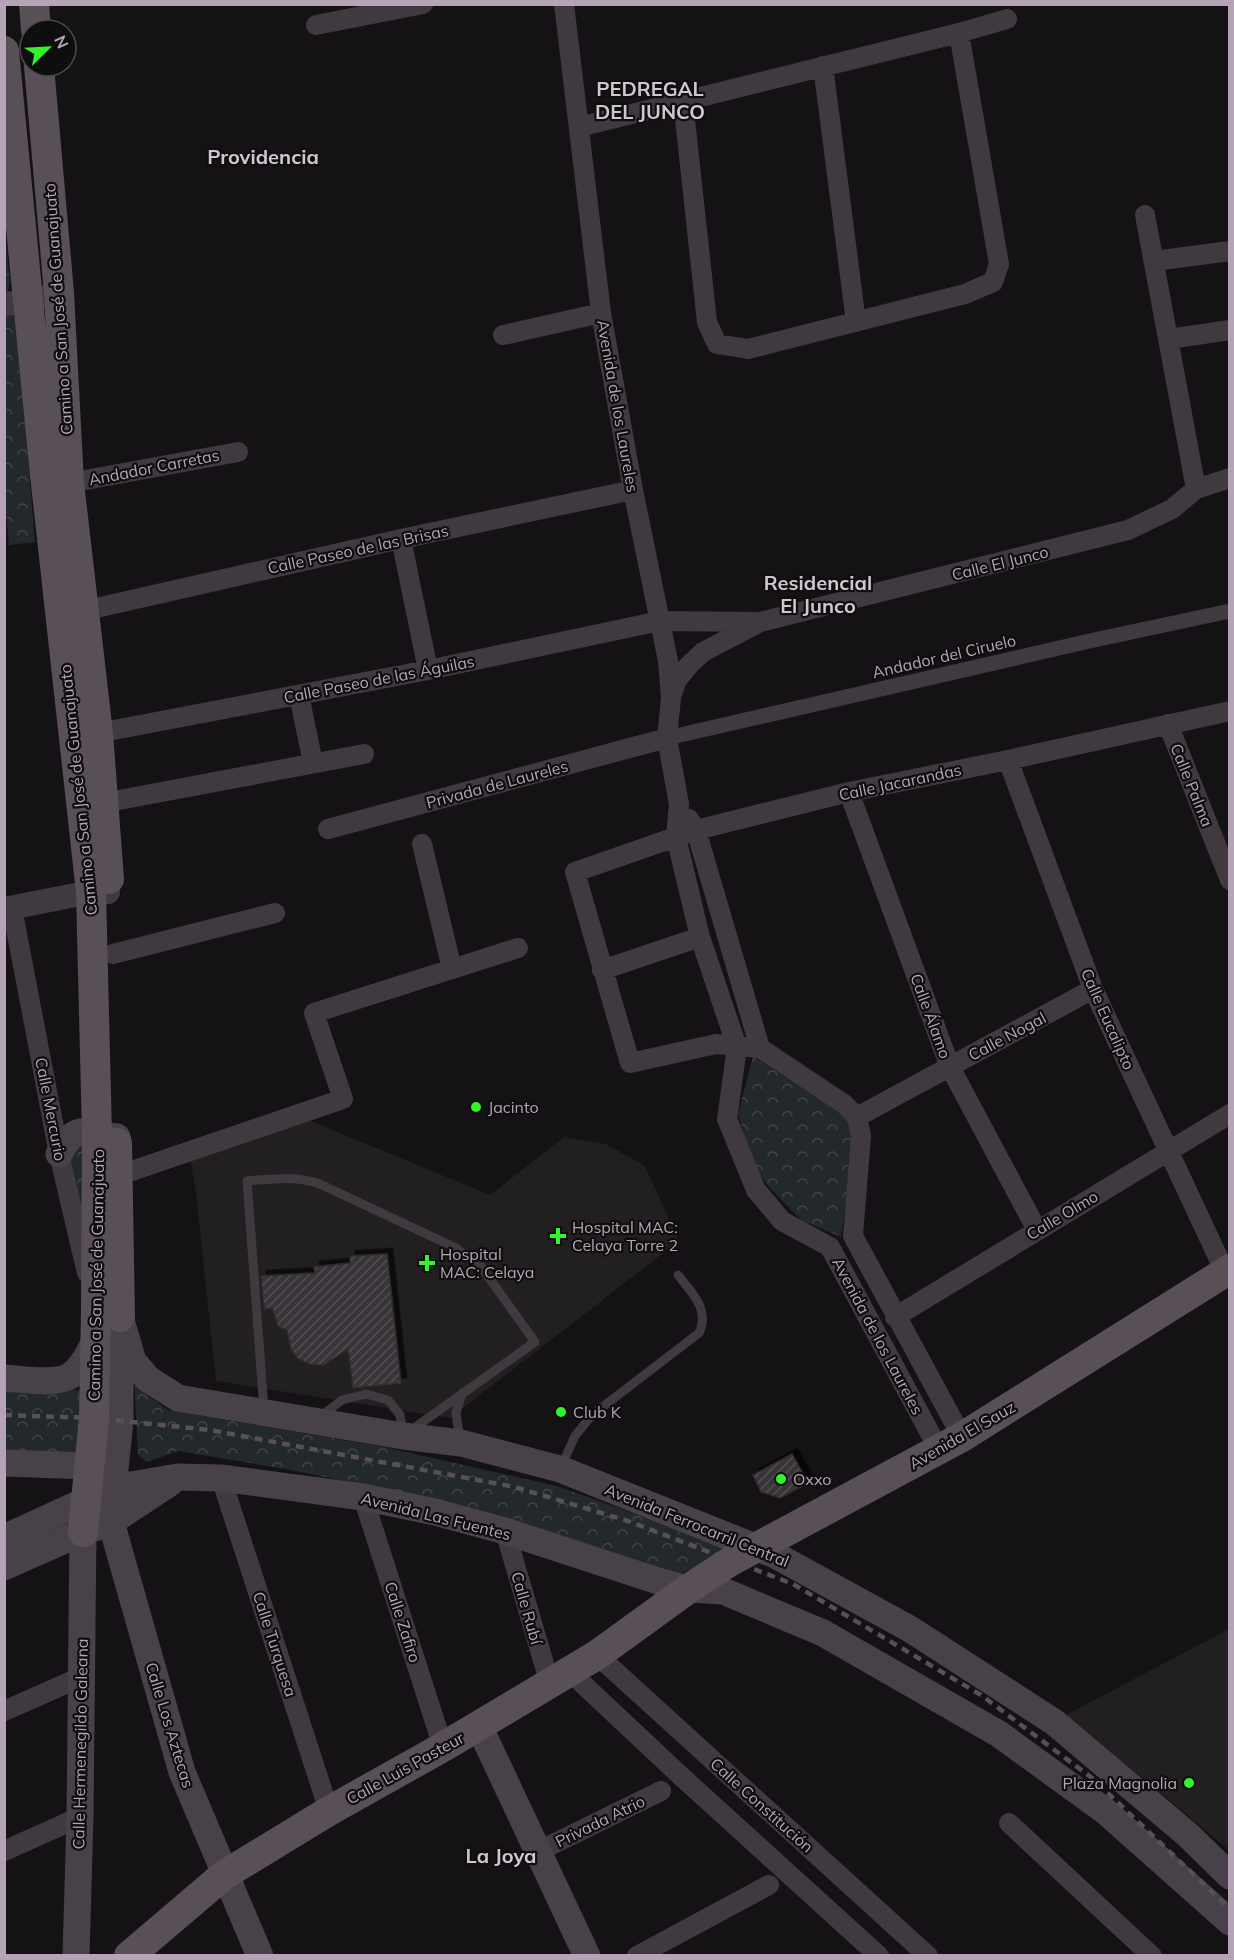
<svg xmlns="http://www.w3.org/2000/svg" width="1234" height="1960" font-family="Mulish,sans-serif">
<defs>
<pattern id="park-crowns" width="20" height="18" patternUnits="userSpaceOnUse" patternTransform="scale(1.5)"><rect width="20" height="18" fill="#23282c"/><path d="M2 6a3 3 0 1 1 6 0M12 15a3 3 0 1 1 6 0" fill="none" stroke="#414448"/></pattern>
<pattern id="building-hatch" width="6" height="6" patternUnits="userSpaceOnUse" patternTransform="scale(1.5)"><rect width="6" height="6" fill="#393438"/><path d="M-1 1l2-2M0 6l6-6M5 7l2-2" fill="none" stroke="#534e53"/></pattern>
<filter id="shadow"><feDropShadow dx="5.5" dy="-5.5" stdDeviation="0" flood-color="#0009"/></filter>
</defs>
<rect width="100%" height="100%" fill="#141214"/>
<!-- built -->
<path fill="#211f20" d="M299,1116L490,1195L564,1137L606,1144L645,1166L679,1241L450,1418L216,1381L196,1193L189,1153Z
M1229,1629V1850L1066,1715Z"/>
<!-- park -->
<path fill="url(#park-crowns)" d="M4,222L10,282L8,291L5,292Z
M4,305H7L16,319L35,542L9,545L4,489Z
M753,1056L834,1109L852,1124L849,1178L841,1237L801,1220L767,1185L751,1158L738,1114Z
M86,1143L89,1243L67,1160L71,1151Z
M134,1378L147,1395L168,1410L384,1447L557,1486L734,1549L676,1576L448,1502L291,1470L178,1451L147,1462L138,1455Z
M4,1386L59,1387L82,1391L88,1403L75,1459L5,1453Z"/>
<!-- building -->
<path fill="url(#building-hatch)" stroke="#302c2f" stroke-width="1.5" filter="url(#shadow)" d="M387,1254L401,1383L353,1388L348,1349L324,1365L309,1364L297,1358L291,1349L287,1330L278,1326L272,1308L264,1309L261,1276L315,1273L314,1267L350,1263V1256Z
M792,1454L808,1483L780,1498L761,1492L753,1475Z"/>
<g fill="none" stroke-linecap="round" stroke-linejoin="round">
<!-- service -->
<path stroke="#403a40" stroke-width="9" d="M264,1410L247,1181C272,1179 296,1175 320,1184L454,1247L480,1265L535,1342L403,1436L400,1415L388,1400L366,1394L342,1400L320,1417
M460,1441L456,1413L462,1393
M561,1467L575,1436L592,1415L699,1333C710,1309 692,1293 678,1275"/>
<!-- pedestrian -->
<path stroke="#403a40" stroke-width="15" d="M667,738L1094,640L1230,611"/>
<!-- minor -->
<path stroke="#403a40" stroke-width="20" d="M564,4L601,313L633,490L668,661L671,698L667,738L679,804L676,837L700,937L737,1047L727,1119L756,1190L782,1221L830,1247L939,1450
M316,25L423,4
M823,66L856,322
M683,101L707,322L717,344L748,349L965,294L993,282L999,264L959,33
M579,127L959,33L1007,19
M1145,215L1196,489
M1154,261L1230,251
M503,335L601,313
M1169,339L1230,330
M69,483L238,452
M401,539L428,670
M83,611L401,539L633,490
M672,694L677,680L689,665L703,652L760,622L1128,530L1172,509L1196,489L1230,478
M299,695L313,763
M1168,724L1230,880
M98,733L428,670L660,621L760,622
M1008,760L1093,989L1225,1272
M849,792L950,1067L1037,1230
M103,803L364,754
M689,819L696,830L760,1048L844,1104L857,1117L861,1136L853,1236L962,1437
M328,829L667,738
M422,844L452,969
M12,908L59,1154L87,1273
M113,954L275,913
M602,970L700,937
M760,1048L716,1044L630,1063L575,872L696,830L849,792L1008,760L1230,711
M857,1117L1093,989
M117,1176L343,1099L314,1013L518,948
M895,1317L1230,1114
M221,1478L329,1811
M363,1497L443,1747
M505,1531L550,1684
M597,1655L928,1956
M570,1672L683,1778L879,1956
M4,1711L81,1677
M1009,1823L1152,1956
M4,1851L80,1817
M539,1851L661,1791
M637,1956L769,1885"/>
<!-- tertiary -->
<path stroke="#403a40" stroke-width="24" d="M4,304L28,301L59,293
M4,909L91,892H108"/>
<!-- secondary -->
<path stroke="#494149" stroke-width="27" d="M59,1154C76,1121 86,1133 117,1137
M120,1317L133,1361L148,1379L178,1398L403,1436L461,1443L560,1469L775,1555L910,1629L1054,1722L1188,1835L1230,1876
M120,1338V1421L113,1488L111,1522L182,1772L260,1956
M4,1378C22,1379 55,1385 70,1376C82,1368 89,1353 95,1341
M4,1463L89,1466
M4,1538L113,1488L178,1477L221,1478L363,1497L435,1512L505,1531L658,1581L688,1589L723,1591L823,1633L999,1734L1105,1811L1230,1922
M4,1567L83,1532L111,1522L170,1483
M479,1726L587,1956
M76,1956L80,1817L83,1532"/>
<!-- primary -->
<path stroke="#584f57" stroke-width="30" d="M34,4L36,30
M4,51L44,466L91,892L97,1134L96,1309L94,1418L83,1532
M39,66L59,293L69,483L98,733L109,879
M117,1143L120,1317
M129,1956L224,1875L329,1811L443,1747L597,1655L688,1589L731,1561L962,1437L1230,1269"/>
<!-- rail -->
<path stroke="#584f58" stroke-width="4.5" stroke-dasharray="8 6" stroke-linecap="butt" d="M4,1415L94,1418L210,1430L515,1487L628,1521L793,1584L981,1695L1092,1778L1230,1909"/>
</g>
<!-- markers -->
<g fill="#32f42b" stroke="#0f0e0f" stroke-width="2">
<circle cx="476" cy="1107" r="6"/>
<path d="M555 1227h6v6h6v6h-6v6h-6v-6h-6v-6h6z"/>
<path d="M424 1254h6v6h6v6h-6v6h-6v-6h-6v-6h6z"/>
<circle cx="561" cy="1412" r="6"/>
<circle cx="781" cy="1479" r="6"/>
<circle cx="1189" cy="1783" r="6"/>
</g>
<g text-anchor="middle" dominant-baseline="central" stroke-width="4.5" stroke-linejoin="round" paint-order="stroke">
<!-- street labels -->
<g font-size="16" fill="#b5a4b5" stroke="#0f0e0f">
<text transform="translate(58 309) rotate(-94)">Camino a San José de Guanajuato</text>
<text transform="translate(618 406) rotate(80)">Avenida de los Laureles</text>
<text transform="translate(154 467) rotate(-11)">Andador Carretas</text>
<text transform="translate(358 549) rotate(-12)">Calle Paseo de las Brisas</text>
<text transform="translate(1000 563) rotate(-14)">Calle El Junco</text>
<text transform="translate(944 656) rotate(-13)">Andador del Ciruelo</text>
<text transform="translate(379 679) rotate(-11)">Calle Paseo de las Águilas</text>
<text transform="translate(900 782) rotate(-12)">Calle Jacarandas</text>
<text transform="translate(497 784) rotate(-15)">Privada de Laureles</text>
<text transform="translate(1192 785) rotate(68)">Calle Palma</text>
<text transform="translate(78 790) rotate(-96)">Camino a San José de Guanajuato</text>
<text transform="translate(931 1016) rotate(70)">Calle Álamo</text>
<text transform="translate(1108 1019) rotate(66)">Calle Eucalipto</text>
<text transform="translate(1007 1036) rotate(-28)">Calle Nogal</text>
<text transform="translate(51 1109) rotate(79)">Calle Mercurio</text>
<text transform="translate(1062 1215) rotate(-31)">Calle Olmo</text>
<text transform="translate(96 1275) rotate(-89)">Camino a San José de Guanajuato</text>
<text transform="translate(878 1336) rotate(62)">Avenida de los Laureles</text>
<text transform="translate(962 1435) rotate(-30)">Avenida El Sauz</text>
<text transform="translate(436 1516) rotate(14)">Avenida Las Fuentes</text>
<text transform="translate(697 1525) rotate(22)">Avenida Ferrocarril Central</text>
<text transform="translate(527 1608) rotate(74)">Calle Rubí</text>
<text transform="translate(403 1622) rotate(72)">Calle Zafiro</text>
<text transform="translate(275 1644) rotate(72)">Calle Turquesa</text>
<text transform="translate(170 1725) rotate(73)">Calle Los Aztecas</text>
<text transform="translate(80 1744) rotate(-89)">Calle Hermenegildo Galeana</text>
<text transform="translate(405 1768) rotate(-29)">Calle Luis Pasteur</text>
<text transform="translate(762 1805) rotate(42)">Calle Constitución</text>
<text transform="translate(600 1821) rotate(-26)">Privada Atrio</text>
</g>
<!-- poi labels -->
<g font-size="16" fill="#b5a4b5" stroke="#0f0e0f" text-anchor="start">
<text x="488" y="1107">Jacinto</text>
<text x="572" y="1227">Hospital MAC:<tspan x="572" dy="18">Celaya Torre 2</tspan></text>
<text x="440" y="1254">Hospital<tspan x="440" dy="18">MAC: Celaya</tspan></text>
<text x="573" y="1412">Club K</text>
<text x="793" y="1479">Oxxo</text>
<text x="1177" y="1783" text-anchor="end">Plaza Magnolia</text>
</g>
<!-- quarter labels -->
<g font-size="20" font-weight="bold" fill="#d1c5d0" stroke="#0f0e0f">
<text x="650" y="88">PEDREGAL<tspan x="650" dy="23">DEL JUNCO</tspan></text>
<text x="263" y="156">Providencia</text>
<text x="818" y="582">Residencial<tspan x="818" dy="23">El Junco</tspan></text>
<text x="501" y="1855">La Joya</text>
</g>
</g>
<!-- border -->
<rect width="1234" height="1960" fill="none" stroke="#b5a4b5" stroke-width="12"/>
<!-- north arrow -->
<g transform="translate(48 48) rotate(66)"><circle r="28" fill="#0f0e0f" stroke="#514a51" stroke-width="1.5"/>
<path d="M0-4.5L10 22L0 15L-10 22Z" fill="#32f42b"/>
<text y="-9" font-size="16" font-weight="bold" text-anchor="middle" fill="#b5a4b5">N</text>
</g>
</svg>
